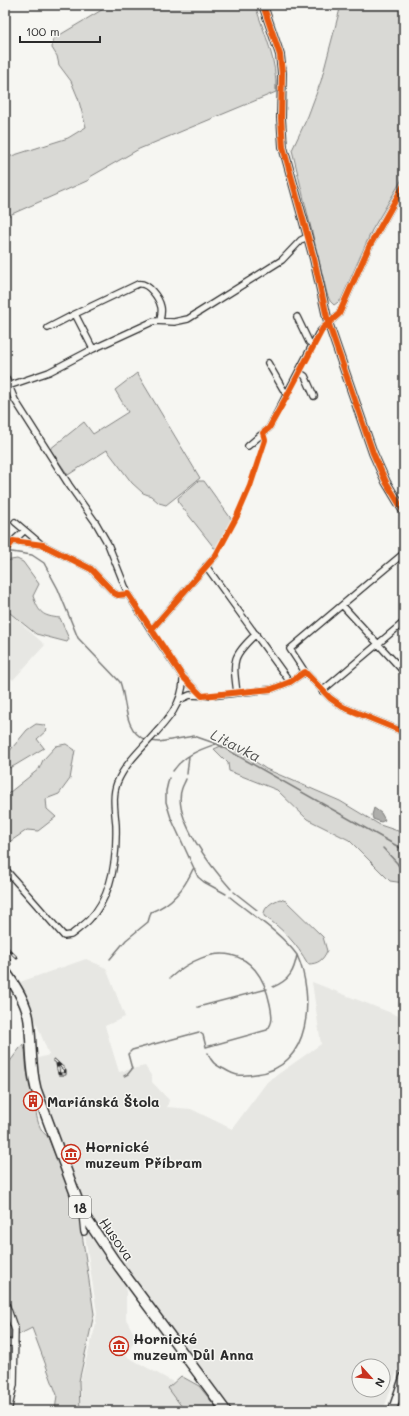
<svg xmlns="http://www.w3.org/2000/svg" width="409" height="1416" font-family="Mali,sans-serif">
<rect width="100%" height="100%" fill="#f6f6f2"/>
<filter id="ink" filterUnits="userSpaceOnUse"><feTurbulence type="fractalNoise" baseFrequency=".025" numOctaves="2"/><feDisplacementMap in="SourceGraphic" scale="8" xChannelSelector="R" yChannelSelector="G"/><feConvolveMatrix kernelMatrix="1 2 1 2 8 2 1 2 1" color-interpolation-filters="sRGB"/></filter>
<g filter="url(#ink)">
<!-- built -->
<path fill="#e7e7e3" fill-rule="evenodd" d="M5,609L45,645L13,680L5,672Z
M86,959L106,968L125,1017L105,1026L119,1072L145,1066L152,1077V1082L169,1100L167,1107L191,1109L232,1129L267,1082L321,1044L312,982L404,1018V1352L383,1411H227L83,1213L40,1090L35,1059L49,1055L20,982ZM359,1366H383V1390H359Z
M82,1215L126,1280V1319L136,1338L126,1356L184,1388L203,1411H81L80,1381L95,1328L97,1313Z
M404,1390V1411H397Z"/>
<!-- green -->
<path fill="#d9d9d5" stroke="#828280" d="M110,5H255C265,36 277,59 276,92L139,149L90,177L89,180L5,217V158L68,138L86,127L78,98L71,81L59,65L57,56L52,48L53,39Z
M341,5H404V176L372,230L341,300L334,305L330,301L327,294L292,150L308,116L321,81Z
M137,373L200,478L166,505L159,503L151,496L143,493L132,483L107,450L68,475L50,449L84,422L93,434L128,412L115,390Z
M198,481H204L232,520L218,547L214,548L212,545L179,503L178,498Z
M17,559L23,562L39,584L33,596C39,613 42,616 60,618L69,639L67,642L36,634L5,609V561Z
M36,724L44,725L47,730L37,739L44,748L14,766L5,769V754L8,753L27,730Z
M228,743L266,769L340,801L380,825L404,833V883L390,881L349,840L307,819L277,790L229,771L228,763L214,749Z
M66,744L75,750L70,779L59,794L46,799L47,809L56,817L38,831L27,830L5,845V796L39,769L43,760L56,746Z
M280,899L286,901L323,937L327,951C323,960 318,964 308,964C296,943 283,929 264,916C263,907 272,902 280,899Z
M23,1044C27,1053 25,1061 27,1071C28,1078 32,1085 33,1092C37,1108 34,1126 48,1137L79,1214L94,1314L79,1381L80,1411H55L57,1395L32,1328L10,1339H5V1068Z
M181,1376L199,1386L219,1411H185L168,1388Z"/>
<!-- water -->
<path fill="#aeaeab" stroke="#7a7a78" d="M374,808L381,813L385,820L381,822L373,819L372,815Z"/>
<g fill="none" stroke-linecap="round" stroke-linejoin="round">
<!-- stream -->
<path stroke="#7a7a78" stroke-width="1.5" d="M5,551L32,555L44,563L58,589L78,638L120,682C127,700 123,731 146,740
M150,741L159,742L194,736L217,744L404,850
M173,771C184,755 199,750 216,744
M187,774L189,756
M169,778L166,791V802L171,818L198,877L204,882L226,894
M186,779C185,782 183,785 182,788C171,817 213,869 231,889
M383,848L397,863L404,874
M234,892L257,910
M230,897C253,916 279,931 297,955C294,971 290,980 273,987
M110,959L126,940L148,922L151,912C172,904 184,889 193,869
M198,1007L267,989
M208,1053C211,1062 215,1065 224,1069C237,1077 241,1076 256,1074C312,1068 315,995 297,955
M124,1076L128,1074L132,1069L128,1054L132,1050L199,1032L203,1035L206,1047L267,1030C274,1022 272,1015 270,1004C258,945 211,941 170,978"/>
<!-- minor casing -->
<g stroke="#2b2b2b" stroke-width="8">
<path id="minor" d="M297,317L309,342L313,344
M48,328L75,314
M93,349L75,314L138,284C148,282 159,298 161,307C162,312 161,316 160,320
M268,363L287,396
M299,372L305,376L314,396
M5,376L15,400L69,485L96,523L108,544L128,594L151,630L183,677L202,696
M8,386L49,372L93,349L154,321L174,322L188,319L282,260L301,240L307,237
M248,446L269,428L318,334L323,328L339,314L369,247L404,185
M15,522L41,544
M13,541L43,545L91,569L114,593L118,595L128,594
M8,546L24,531
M206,566L290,682
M342,605L404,553
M151,630L216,555
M305,672L290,649L342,605L404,672
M322,691L404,622
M237,693C233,661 231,657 256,634
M181,699L190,695L210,696L272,689L290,682L305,672L330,698L343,707L404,732
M5,869L64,936L71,935C77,930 84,925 89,920C113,895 117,858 116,825C115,811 112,796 117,783C133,744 185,721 183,677
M82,1213L84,1232
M5,1301L15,1330L14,1385L8,1411
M5,1342L15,1344"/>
</g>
<!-- tertiary casing -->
<g stroke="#2b2b2b" stroke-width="10">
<path id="tertiary" d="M263,5L280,55L282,73L281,118L283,147L314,259L328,322L373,453L386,482L404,512
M392,1411L404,1376"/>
</g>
<!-- primary casing -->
<g stroke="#2b2b2b" stroke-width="12">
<path id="primary" d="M5,971C15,985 27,1003 29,1021C32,1044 30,1067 36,1089L82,1212L114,1260L226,1411"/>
</g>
<!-- minor -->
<use href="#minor" stroke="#f6f6f2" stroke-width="5.5"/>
<!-- tertiary -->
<use href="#tertiary" stroke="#f6f6f2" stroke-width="7"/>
<!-- primary -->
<use href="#primary" stroke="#f6f6f2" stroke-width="9"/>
<!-- rail casing -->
<g stroke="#2b2b2b" stroke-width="3">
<path id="rail" d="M5,945L10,964
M6,947L17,958
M54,1060L65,1070V1074H59L57,1064"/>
</g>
<!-- rail -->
<use href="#rail" stroke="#f6f6f2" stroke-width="1.5" stroke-dasharray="4.5" stroke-linecap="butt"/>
<!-- cycleway casing -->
<g stroke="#f6f6f2" stroke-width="8">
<path id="cycleway" d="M263,5L280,55L282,73L281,118L283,147L314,259L328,322L373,453L386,482L404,512
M5,552L13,541L43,545L91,569L114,593L118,595L128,594L183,677L202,696L272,689L290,682L305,672L330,698L343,707L404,732
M151,630L216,555L237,516L250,486L265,440L263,433L269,428L287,396L323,328L339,314L369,247L404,185"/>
</g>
<!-- cycleway -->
<use href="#cycleway" stroke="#e8590c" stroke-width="6"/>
</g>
</g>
<!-- icons -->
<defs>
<g id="building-ring" transform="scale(1)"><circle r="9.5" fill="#f6f6f2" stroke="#c8321e" stroke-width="1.5"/><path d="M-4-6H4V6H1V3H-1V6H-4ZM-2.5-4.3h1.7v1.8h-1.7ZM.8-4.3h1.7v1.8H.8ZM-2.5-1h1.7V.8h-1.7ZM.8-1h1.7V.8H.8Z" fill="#c8321e"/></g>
<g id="museum-ring" transform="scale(1)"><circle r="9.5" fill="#f6f6f2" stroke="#c8321e" stroke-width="1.5"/><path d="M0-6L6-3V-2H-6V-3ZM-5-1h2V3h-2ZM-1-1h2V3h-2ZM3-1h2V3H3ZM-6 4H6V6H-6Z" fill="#c8321e"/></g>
</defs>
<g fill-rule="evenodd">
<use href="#building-ring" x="33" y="1101"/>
<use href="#museum-ring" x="71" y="1154"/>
<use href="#museum-ring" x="119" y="1346"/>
</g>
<g text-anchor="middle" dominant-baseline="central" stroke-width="3" stroke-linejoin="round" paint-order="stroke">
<!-- shield labels -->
<rect fill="#f6f6f2" stroke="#686867" stroke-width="1" x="69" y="1196" width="22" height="22" rx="3"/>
<g font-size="13" font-weight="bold" fill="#2b2b2b">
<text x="80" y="1207">18</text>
</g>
<!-- poi labels -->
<g font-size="14" font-weight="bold" fill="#2b2b2b" stroke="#f6f6f2" text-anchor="start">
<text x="47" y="1101">Mariánská Štola</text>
<text x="85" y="1146">Hornické<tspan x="85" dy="16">muzeum Příbram</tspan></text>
<text x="133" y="1338">Hornické<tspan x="133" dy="16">muzeum Důl Anna</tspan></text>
</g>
<!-- street labels -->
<g font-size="14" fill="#2b2b2b" stroke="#f6f6f2">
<text transform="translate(117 1239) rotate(55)">Husova</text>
</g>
<!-- water labels -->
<g font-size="15" font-style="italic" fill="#525251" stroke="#f6f6f2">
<text transform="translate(236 745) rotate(27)">Litavka</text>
</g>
</g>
<!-- margin -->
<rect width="409" height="1416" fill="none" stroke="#f6f6f2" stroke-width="20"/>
<rect x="10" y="10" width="389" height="1396" fill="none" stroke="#2b2b2b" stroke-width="1.5" filter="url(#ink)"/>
<!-- north arrow -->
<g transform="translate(371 1378) rotate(117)"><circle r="19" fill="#f6f6f2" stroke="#a5a5a2"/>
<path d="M0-3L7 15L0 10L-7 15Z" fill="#c8321e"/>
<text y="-6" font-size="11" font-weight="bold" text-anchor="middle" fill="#2b2b2b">N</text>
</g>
<!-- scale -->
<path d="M20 36v6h80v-6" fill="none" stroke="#2b2b2b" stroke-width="2"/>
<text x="26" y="36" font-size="12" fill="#2b2b2b" stroke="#f6f6f2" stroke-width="3" paint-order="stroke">100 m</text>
</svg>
